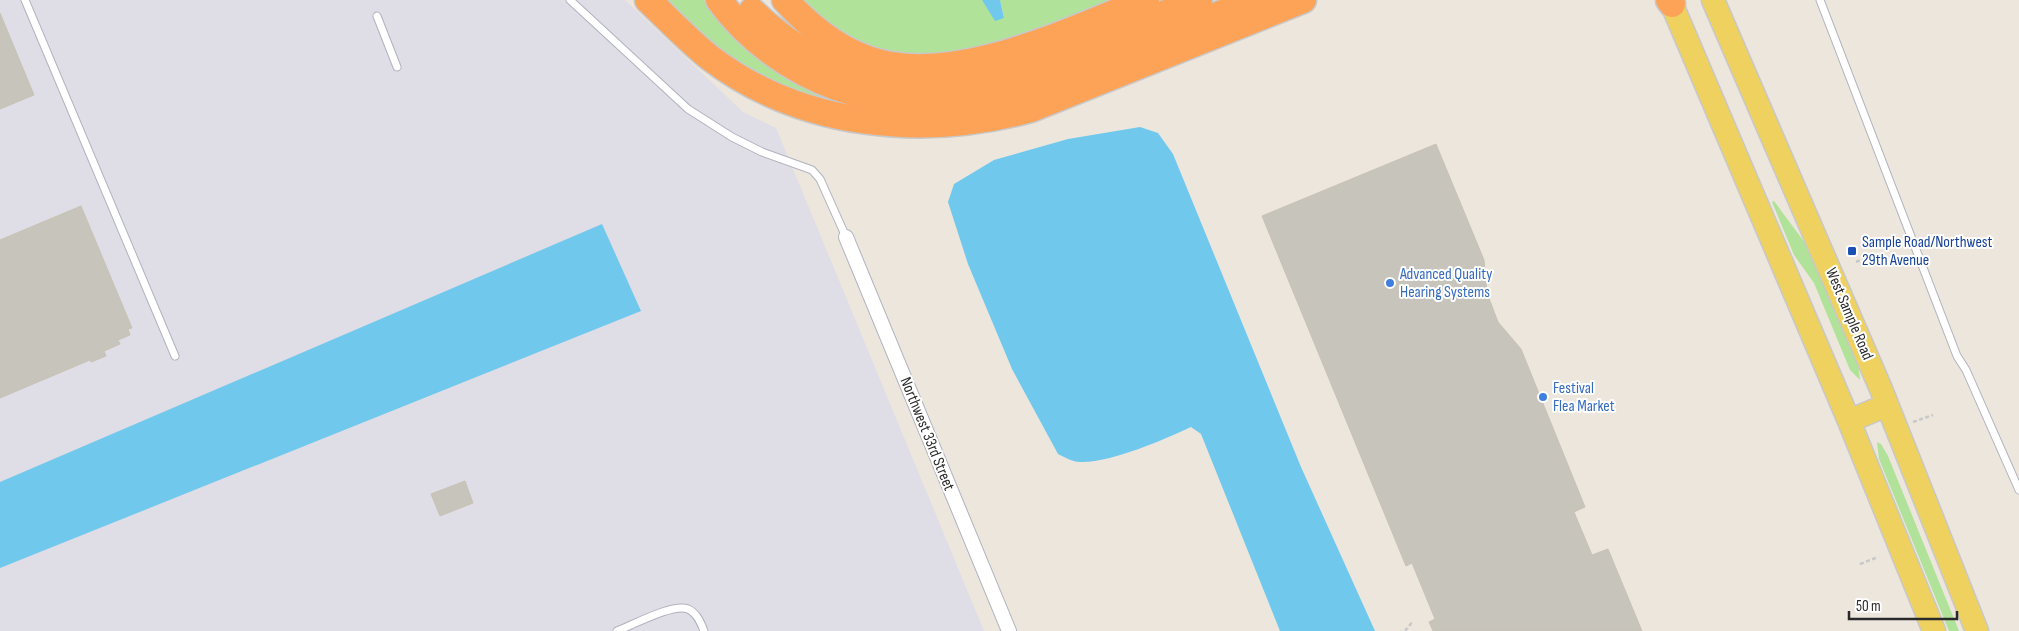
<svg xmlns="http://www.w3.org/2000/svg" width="2019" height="631" font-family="'Sofia Sans Condensed',sans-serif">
<rect width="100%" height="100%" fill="#ece6dd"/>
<!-- industrial -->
<path fill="#dfdde5" d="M0,0H625L743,112L776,128L984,631H0Z"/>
<!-- green -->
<path fill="#b0e299" d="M659,0H704L728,30L869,113L757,80Z
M794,0H982L1004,18L1000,0H1113C1037,29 934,79 854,41C833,31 813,13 794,0Z
M1774,201L1814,255L1858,362L1860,380L1850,370L1814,283L1794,255L1772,202Z
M1877,442L1881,444L1888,456L1959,631H1949L1879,459Z"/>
<!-- water -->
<path fill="#70c9ed" d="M982,0H1000L1004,18L995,21Z
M1140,127L1158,133L1173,154L1301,467L1375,631H1280L1201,434L1191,427C1166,439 1107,464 1080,462C1073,462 1064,457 1058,454L1012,369L968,264L948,202L954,184L994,160L1068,139Z
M602,224L641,311L0,568V482Z"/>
<!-- building -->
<path fill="#c7c4bb" stroke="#c8c2b6" d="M0,13L34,95L0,109Z
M1436,144L1484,260L1487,293L1498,322L1521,349L1585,507L1574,512L1592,555L1608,549L1642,631H1433L1429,622L1435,619L1412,563L1406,566L1262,216Z
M81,206L132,328L128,329L130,335L118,340L120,344L104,351L106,356L91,362L90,360L0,398V240Z
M465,481L473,503L440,516L431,494Z"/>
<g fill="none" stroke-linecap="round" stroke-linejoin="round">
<!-- lane casing -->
<g stroke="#b0b3be" stroke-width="9">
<path id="lane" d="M25,0L175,356
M570,0L688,109L732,137L762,152L812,170L820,179L846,237
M1820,0L1957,356L1966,370L2019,490
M377,16L397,67
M617,631C633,625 673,603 688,609C697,613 701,623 704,631"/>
</g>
<!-- street casing -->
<g stroke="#b0b3be" stroke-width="16">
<path id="street" d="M846,237L1009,631"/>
</g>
<!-- primary casing -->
<g stroke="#c8c8c8" stroke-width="25">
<path id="primary" d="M1670,0L1849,421L1934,631
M1713,0L1881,389L1977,631
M1849,421L1887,405"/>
</g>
<!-- highway casing -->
<g stroke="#c8c8c8" stroke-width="29">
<path id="highway" d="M648,0C668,19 688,40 709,57C800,127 923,139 1031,109L1303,0
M719,0C747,39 791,71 836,87C939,122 1014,95 1111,58C1159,39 1207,19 1255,0
M785,0C808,25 836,48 868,59C951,89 1069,30 1146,0
M1669,0L1672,4
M752,11C894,148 1046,59 1199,0"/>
</g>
<!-- path -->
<path stroke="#c8c8c8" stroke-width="2.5" stroke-dasharray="4 2.5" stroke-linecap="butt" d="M1856,262L1867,257
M1913,422L1933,415
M1860,564L1878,557
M1405,631L1413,621"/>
<!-- lane -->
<use href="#lane" stroke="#fff" stroke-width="7"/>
<!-- street -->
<use href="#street" stroke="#fff" stroke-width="14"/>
<!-- primary -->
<use href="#primary" stroke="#efd15f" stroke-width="22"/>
<!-- highway -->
<use href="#highway" stroke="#fda357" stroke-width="26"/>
</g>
<!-- markers -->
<rect fill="#1a4fb4" stroke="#fff" stroke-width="2" x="1847" y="246" width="10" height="10" rx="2.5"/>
<g fill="#3f7fe0" stroke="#fff" stroke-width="2">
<circle cx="1390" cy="283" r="5"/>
<circle cx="1543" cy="397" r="5"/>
</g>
<g text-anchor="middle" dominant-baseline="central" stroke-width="4" stroke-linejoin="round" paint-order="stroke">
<!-- transit labels -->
<g font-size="16" fill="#164399" stroke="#fff" text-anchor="start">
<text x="1862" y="242">Sample Road/Northwest<tspan x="1862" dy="18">29th Avenue</tspan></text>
</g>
<!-- shop labels -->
<g font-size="16" fill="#366cbe" stroke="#fff" text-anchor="start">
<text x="1400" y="274">Advanced Quality<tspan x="1400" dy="18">Hearing Systems</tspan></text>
<text x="1553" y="388">Festival<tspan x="1553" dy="18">Flea Market</tspan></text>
</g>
<!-- street labels -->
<g font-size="16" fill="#2a2a2a" stroke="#fff">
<text transform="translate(1849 314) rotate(67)">West Sample Road</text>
<text transform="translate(927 434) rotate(68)">Northwest 33rd Street</text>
</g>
</g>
<!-- scale -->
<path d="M1849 611v8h108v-8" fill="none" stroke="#2a2a2a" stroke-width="2.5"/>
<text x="1856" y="611" font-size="15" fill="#2a2a2a" stroke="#ffffff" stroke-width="4" paint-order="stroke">50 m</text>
</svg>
